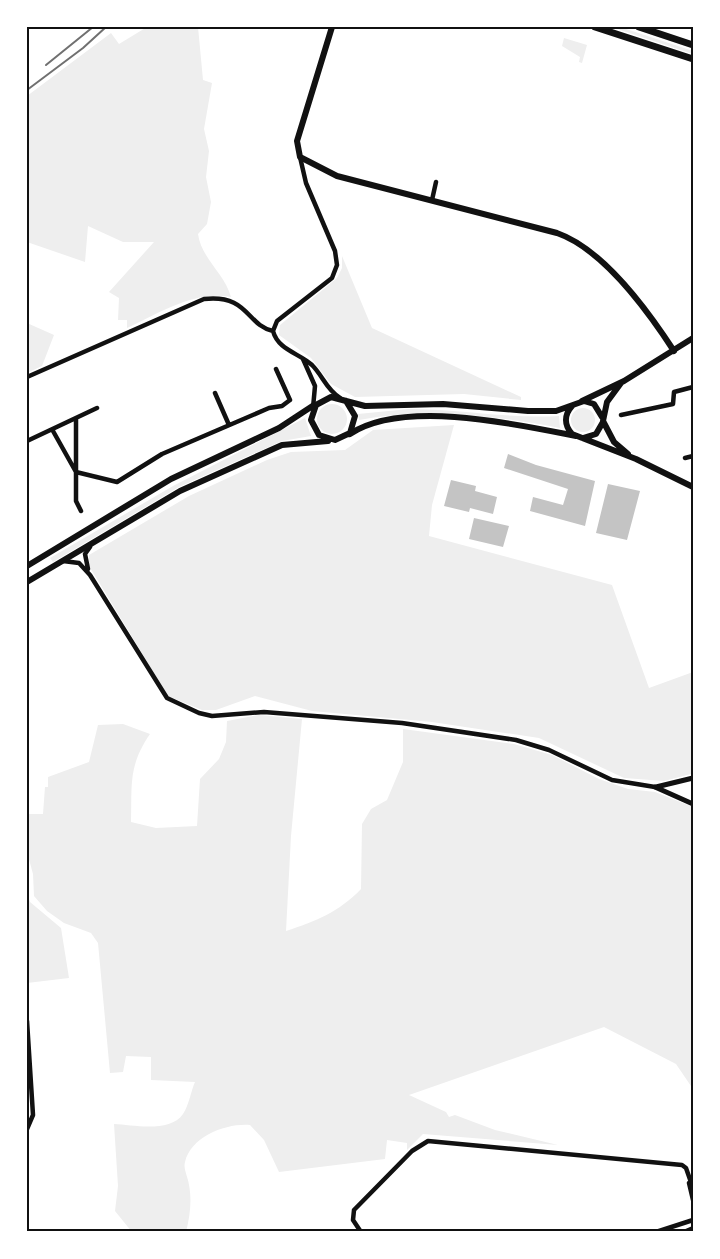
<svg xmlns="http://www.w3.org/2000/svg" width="720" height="1259" font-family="'Noto Serif',serif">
<rect width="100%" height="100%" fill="#fff"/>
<!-- green -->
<path fill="#eee" d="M147,27H198L203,80L212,83L204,129L209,151L206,177L211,202L207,224L198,234C201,258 225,274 231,297C195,290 159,313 127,328V320H118L119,298L109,292L154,242H123L88,226L85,262L27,242V96L111,33L119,44Z
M611,27H620L693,51V54Z
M564,38L587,45L582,63L579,62L580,57L562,46Z
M342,256L372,328L521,397V400L464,394L355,397L331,384L311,358L279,335L280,325L337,278L342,268Z
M27,323L54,335L42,366L27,373Z
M317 419a15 15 0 1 1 30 0a15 15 0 1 1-30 0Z
M571 420a12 12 0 1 1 24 0a12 12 0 1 1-24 0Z
M409,409C459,409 509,419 559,416L560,428C491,415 427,407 359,420L358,414Z
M305,418L311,436L282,441L179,487L53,562L50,558L173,486Z
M454,425L432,505L429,536L612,585L649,688L693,672V771L691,774L664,781L624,778L539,738L432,722L312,711L255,696L216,710H202L168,696L89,566V555L189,496L267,460L291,452L345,450L373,430Z
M259,715L302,719L291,836L286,931C316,921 339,912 361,889L362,824L371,809L387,800L403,762V729L514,744L552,755L599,779L628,789L655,792L693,807V1089L676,1064L604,1027L409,1095L446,1112L449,1117L455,1115L495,1130L558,1145L423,1134L407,1150V1143L387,1140L385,1159L279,1172L264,1140L250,1125C227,1123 191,1136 185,1162C183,1169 188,1177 189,1185C192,1201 190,1216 186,1232H132L115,1211L118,1186L114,1124C134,1125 170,1133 183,1114C189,1105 191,1091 195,1082L151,1080V1057L126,1056L123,1072L110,1073L98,943L91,933L64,923L47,911L34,896L33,874L27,852V814H43L45,787H48V777L89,762L98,725L123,724L150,734C128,766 132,785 131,822L156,828L197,826L200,779L219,759L226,742L227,721Z
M27,893L30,902L61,928L69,978L27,983Z"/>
<!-- building -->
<path fill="#c4c4c4" d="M508,454L536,465L595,481L585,526L530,511L533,497L563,505L568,489L504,468Z
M451,480L476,486L475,491L497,497L493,514L470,508L469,512L444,506Z
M608,484L640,491L627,540L596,533Z
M474,518L509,526L503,547L469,539Z"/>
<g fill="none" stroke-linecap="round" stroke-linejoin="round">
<!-- minor -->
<path stroke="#111" stroke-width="4.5" d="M300,157L306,183L335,251L337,265L332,278L277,321L273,331C278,350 299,353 312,365C323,376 326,389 340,398
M432,200L436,182
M303,359L315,386L313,408
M27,377L204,299C249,294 246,325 273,331
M215,393L229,425
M621,415L673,404L674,392L693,387
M76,419V501L81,511
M53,431L76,472L117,482L162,454L269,408L282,406L290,400L276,369
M27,441L97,408
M685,458L693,456
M63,561L79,563L90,575L167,698L199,713L212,716L264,712L402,723L516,740L549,750L612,780L655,787
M88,569L85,554L90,547
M27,1129L33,1115L27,1021
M689,1183L693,1200
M361,1232L353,1220L354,1210L412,1151L428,1141L682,1165L686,1168L693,1188
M656,1232L693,1220"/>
<!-- tertiary -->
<path stroke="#111" stroke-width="5" d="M655,787L693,804
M656,787L693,778"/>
<!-- secondary -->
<path stroke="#111" stroke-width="6" d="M332,27L297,141L300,157L337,176L557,233C603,249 648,311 674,351
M621,383L607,402L603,421L614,442L628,454
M346,401L355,416L350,433L335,440L319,435L311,420L316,405L331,397L365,406L443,404L528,411H556L584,401L594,404L602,417
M582,401L624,381L693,338
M572,406C564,415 564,425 572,434L636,459L693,487
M350,434C403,399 516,424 576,436
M583,438L596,434L603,422
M27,566L171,479L279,428L314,405
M27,582L180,491L282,445L328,441
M686,1232L693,1229"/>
<!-- primary -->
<path stroke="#111" stroke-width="7" d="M595,27L693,59
M639,27L693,45"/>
<!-- rail -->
<path stroke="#707070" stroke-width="2" d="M46,65L93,27
M27,90L83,48L106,27"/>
</g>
<!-- border -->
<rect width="720" height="1259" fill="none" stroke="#ffffff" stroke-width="57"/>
<rect x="28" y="28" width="664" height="1202" fill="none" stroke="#111" stroke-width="2"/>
</svg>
